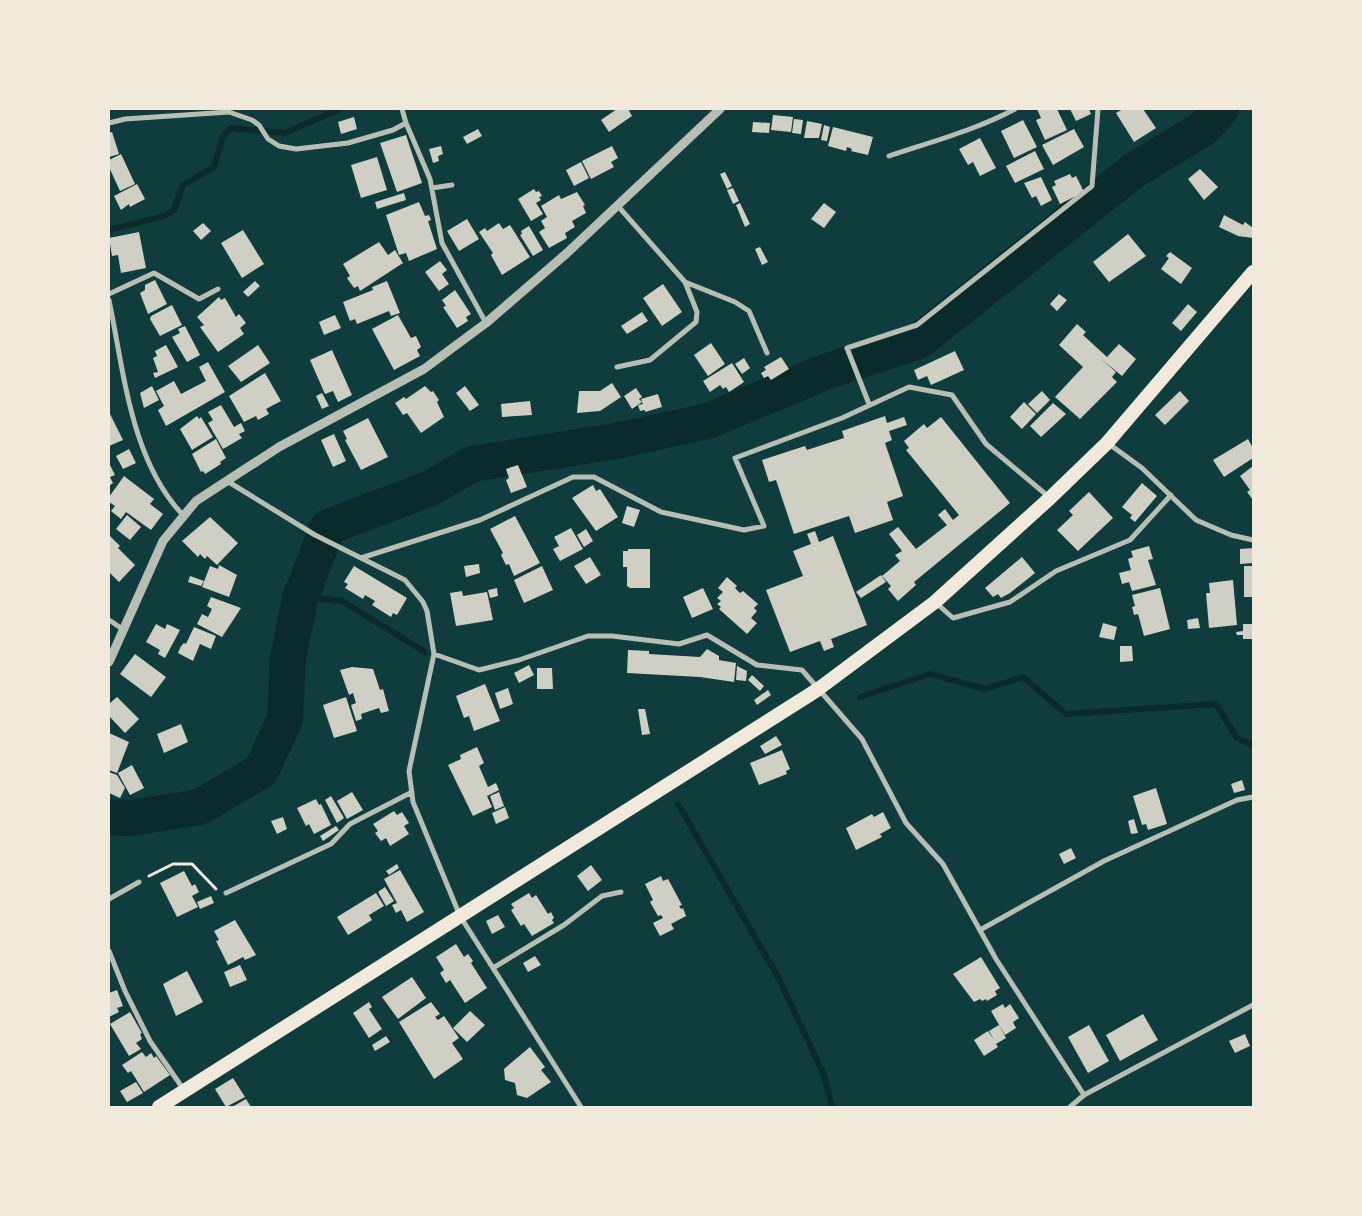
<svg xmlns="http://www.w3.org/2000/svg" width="1362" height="1216" font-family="Roboto,sans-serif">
<rect width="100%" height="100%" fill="#0f3d3e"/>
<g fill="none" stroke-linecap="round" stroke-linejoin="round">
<!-- stream -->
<path stroke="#0a2a2b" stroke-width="6" d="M109,230L164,216L174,210L183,185L214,167L223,136L231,128L285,133L340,109
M301,597L342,601L425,652
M860,697L930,674L985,689L1023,677L1066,714L1216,704L1237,738L1253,745
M678,804L778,977L824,1075L832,1107"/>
<!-- river -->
<path stroke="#0a2a2b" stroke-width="36" d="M109,817L131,818L200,807L261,771L285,719L288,658L300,599L328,527L431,488L472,464L616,441L708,421L825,372L919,341L1133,171L1204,128L1221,109"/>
</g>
<!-- building -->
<path fill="#cfcfc3" d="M617,109H628L632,116L609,132L601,120Z
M1037,109H1057L1067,130L1045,140L1036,120L1041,118Z
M1070,109H1089L1091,114L1076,121Z
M1123,109H1143L1156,128L1134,142L1116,113Z
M773,115L793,117L791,132L771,130Z
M354,117L357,129L341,134L338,122Z
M794,119L803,120L801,134L792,133Z
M1023,120L1037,147L1014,158L1001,131Z
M807,121L822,124L819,138H804Z
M753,122L770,123L769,133L752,132Z
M824,125L830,127L827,141L821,140Z
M833,127L873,137L868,155L851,151L852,149L847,147L846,151L828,146Z
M478,129L482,136L467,144L463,137Z
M1074,129L1084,147L1053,165L1042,145Z
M112,132L119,154L109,157V133Z
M406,135L422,183L397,192L380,143Z
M980,138L996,168L980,176L973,162L968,165L959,149Z
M441,146L443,154L438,156L439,161L433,163L429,149Z
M612,146L618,158L611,162L614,167L591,179L582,161Z
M1035,151L1044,169L1015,183L1006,166Z
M121,154L135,184L120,191L109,167V160Z
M377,157L387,190L361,198L351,165Z
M581,162L589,178L574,186L566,170Z
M1200,169L1218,187L1204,200L1188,179Z
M725,172L732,186L727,189L720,174Z
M1070,174L1072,178L1076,176L1084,192L1060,204L1052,187L1056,185L1054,181Z
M1041,177L1052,200L1041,206L1036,196L1032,198L1024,183Z
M137,184L145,199L130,207L129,204L121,210L114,196Z
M733,188L739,201L733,204L727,190Z
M534,189L536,192L539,191L542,196L539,197L541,200L536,203L543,214L531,221L518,199Z
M577,192L585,205L583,206L586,213L572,221L575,227L565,233L567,238L549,248L539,232L545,228L541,221L547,217L541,206L559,195L561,199Z
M404,193L406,200L377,209L375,202Z
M419,202L425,216L429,215L431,220L428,221L437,249L409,261L406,253L399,255L386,215Z
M740,203L750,224L745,227L736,205Z
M824,203L836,212L824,228L811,219Z
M1224,215L1243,225L1245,222L1253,228V238L1238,236L1219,227Z
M467,219L479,239L459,251L447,231Z
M203,223L211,231L201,240L193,231Z
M499,223L503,229L510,225L530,257L502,275L491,255L493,253L479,232L485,228L487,231Z
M529,226L543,250L533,256L520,235L522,234L521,231Z
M243,230L264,264L242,278L221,243Z
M139,232L146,268L121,273L118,255L112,256L109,238Z
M1128,234L1146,256L1109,282L1093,262Z
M379,242L388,255L395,250L403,263L360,291L358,286L354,288L347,278L350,276L343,264Z
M760,247L768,262L762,265L755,249Z
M1170,252L1192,268L1181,284L1161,269L1169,258L1166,256Z
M440,261L447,270L442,274L449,284L439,291L425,272Z
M155,280L167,304L148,314L140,293L145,290V285Z
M255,281L260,286L248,297L243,292Z
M387,281L400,313L391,316L389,311L357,324L355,319L350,321L343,302L373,290L372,287Z
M663,284L682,312L662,326L643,298Z
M455,290L471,314L466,317L468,321L457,328L443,307L446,306L442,300Z
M1059,294L1067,300L1057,311L1050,304Z
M219,297L221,300L225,298L236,317L239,314L246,323L240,328L244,334L218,352L200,327L204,325L197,317Z
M1188,304L1197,312L1181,331L1172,323Z
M172,305L182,325L160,336L150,319L151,316Z
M642,312L648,321L627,334L621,326Z
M335,315L341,328L324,335L319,322Z
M398,315L411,338L416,336L421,347L417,350L420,356L394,370L372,329Z
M1077,324L1086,332L1083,335L1107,357L1119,344L1136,359L1122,376L1100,358L1116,372L1112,377L1117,382L1080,419L1055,397L1083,367L1059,345Z
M185,326L200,355L187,362L172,337L180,333L178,329Z
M711,343L725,364L708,376L694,355Z
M166,345L178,367L155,378L153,373L158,372L153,358L157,356L155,351Z
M258,345L270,363L241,382L228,366Z
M332,350L352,395L338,402L333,391L325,394L310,360Z
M955,351L964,370L931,385L927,376L918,380L914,370Z
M781,357L789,369L771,380L768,376L764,378L761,373L766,370L764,367Z
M744,358L750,368L742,374L735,364Z
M208,362L225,392L166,426L158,410L164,406L156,391L174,381L181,394L206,381L199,367Z
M732,363L744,382L729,392L726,387L723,389L720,385L710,392L703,381Z
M265,373L281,401L266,409L269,414L258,420L256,416L244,422L229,396Z
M612,383L621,397L600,411L577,413L579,391H600Z
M152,386L159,400L144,408L140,393Z
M425,386L431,392L433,391L439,400L437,402L444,417L421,433L407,413L403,415L395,403L404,397L406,399Z
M465,386L479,405L470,411L456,393Z
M636,388L642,397L639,399L642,402L632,409L624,396Z
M1042,391L1050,400L1037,413L1028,404Z
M1180,391L1189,401L1165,425L1155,415Z
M322,393L329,406L322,409L316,396Z
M658,394L662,407L645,412V410L640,411L638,405L643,404L641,399Z
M530,401L532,415L502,417L501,404Z
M1024,402L1036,414L1022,429L1010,417Z
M1053,403L1066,414L1041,437L1030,426Z
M221,405L234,427L241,423L245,431L239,434L242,438L223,449L208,423L213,420L208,412Z
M109,412L123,440L109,446Z
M197,416L199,419L201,417L213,437L192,450L180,429Z
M885,416L887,423L904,417L907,425L889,431L892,440L885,443L903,496L887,502L893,520L855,533L849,516L794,534L776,480L769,482L762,460L805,446L807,450L844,438L842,431Z
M941,417L1010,503L914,582L916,585L898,601L888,589L891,586L882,576L900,561L895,555L902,551L889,534L898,527L916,549L947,525L938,515L945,509L953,520L959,515L906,450L909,448L904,441L924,424L927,428Z
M368,418L388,457L361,470L345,440L347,439L343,431Z
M334,434L346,461L333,467L321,440Z
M216,439L226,458L220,462L221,464L205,474L203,471L201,472L192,454Z
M1248,439L1253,448V458L1224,477L1213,460Z
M129,449L136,463L123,469L116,456Z
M109,463L115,475L110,477L113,483L109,486Z
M518,465L527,487L511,493L506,480L509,478L506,469Z
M1253,466V500L1247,492L1250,490L1240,476Z
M124,476L154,499L150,504L163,514L151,530L126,512L121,519L111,511L115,506L109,502V497Z
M1142,483L1157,496L1135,522L1130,518L1132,515L1122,507Z
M593,485L596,491L600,489L618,517L596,531L572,498Z
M1089,492L1113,518L1078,551L1057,530L1073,515L1069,511Z
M627,506L640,510L634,527L622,523Z
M127,515L141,527L130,540L116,529Z
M515,516L540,563L514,576L509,564L506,565L501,555L503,553L490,529Z
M210,517L238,543L217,565L207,556L205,559L200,554L198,557L182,541Z
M571,528L583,549L560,561L553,549L559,546L554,537Z
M586,529L593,541L584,547L577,535Z
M815,531L819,542L833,536L867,625L831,639L834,647L824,651L820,641L790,652L766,590L803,576L793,551L811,544L807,534Z
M109,535L120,546L118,548L135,565L119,582L109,572Z
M1149,546L1153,559L1148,560L1156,585L1132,591L1129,582L1122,584L1119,573L1131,570L1128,559L1133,557L1131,551Z
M1253,548V563L1240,564V549Z
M628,549H650V588H630L627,586V567H623V551H628Z
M590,557L601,575L586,584L574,566Z
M1022,557L1035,573L1010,593L1001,598L998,594L993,597L985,588Z
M479,564L480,573L466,577L464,566Z
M219,565L237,575L229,597L202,587L210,566L218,569Z
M354,566L407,598L397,615L393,613L391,617L372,605L375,601L365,595L363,599L345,588L348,584L344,582Z
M542,566L553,590L524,603L514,580Z
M1244,566H1253V597H1244Z
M881,575L886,582L861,598L856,592Z
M190,576L204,581L201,586L188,582Z
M727,577L737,586L735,588L740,593L743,591L758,604L754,608L757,611L751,618L757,623L747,634L719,609L721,607L717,604L721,601L717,598L723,592L718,588Z
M1233,580L1237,625L1209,628L1206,593H1210L1209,583Z
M497,588L498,596L490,598L488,590Z
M703,588L713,609L692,618L683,597Z
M1160,588L1170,629L1144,636L1138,614L1134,615L1132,607L1135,606L1132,595Z
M462,591L463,596L487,592L493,620L456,626L450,593Z
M211,597L241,608L222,637L197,624L202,614L208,617L212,609L207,606Z
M1198,618L1200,628L1188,629L1187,620Z
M1103,623L1117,627L1114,640L1099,637Z
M156,624L165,629L167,624L180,630L165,658L158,654L160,650L146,642Z
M1243,624H1253V639H1243V635H1237L1236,632L1243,631Z
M194,627L216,636L211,649L200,644L193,661L178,653L181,646L184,643L186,644Z
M1120,646H1132L1133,661L1120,662Z
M707,649L719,656V660L736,663L734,682L700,677L627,673L628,650L649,651V654L700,657Z
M135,654L166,677L151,697L120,674Z
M529,665L534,675L519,683L514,673Z
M737,666L747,671L746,681L736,680Z
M352,667L373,669L380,690L383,689L389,711L381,713L379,708L361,714L362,719L356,721L351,705L356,703L353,693L349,695L340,670Z
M537,668H552L553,689H537Z
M752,675L764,686L760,691L748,680Z
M485,684L500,721L474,731L469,716L464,718L456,696Z
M508,688L513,704L500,709L495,693Z
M768,690L771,695L757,705L754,700Z
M117,697L139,719L125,733L109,716V704Z
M346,697L357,731L334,738L323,705Z
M638,709H645L650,734L642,735Z
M181,724L188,742L164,753L157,734Z
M109,733L129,742L117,773L109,770Z
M776,736L782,745L765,754L760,746Z
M477,747L484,763L479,766L488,787L496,783L499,790L487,796L492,807L473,816L448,765L461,759L460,755Z
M782,750L790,769L786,771L787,774L759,785L750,763Z
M132,765L144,788L130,795L118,773Z
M109,772L117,775L125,788L120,798L109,793Z
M1242,780L1245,790L1234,793L1231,784Z
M1156,788L1167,824L1148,830L1146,824L1142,825L1133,796Z
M352,792L363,810L347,819L337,801Z
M499,792L504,806L495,810L490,796Z
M331,796L344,818L337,823L325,800Z
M316,799L319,805L321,804L331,825L314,834L309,824L306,826L297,808Z
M505,807L509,818L496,824L492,813Z
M394,811L397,815L402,812L409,823L404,826L409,834L390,846L386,838L381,841L375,833L378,831L373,824Z
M883,812L891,828L880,834L882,837L856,850L846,828L872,814L874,817Z
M283,817L287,829L277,834L271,821Z
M1134,819L1138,833L1131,834L1128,821Z
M336,826L339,830L323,841L320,836Z
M1071,848L1076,858L1064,864L1059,854Z
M397,864L399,868L389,875L386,871Z
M591,865L602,880L588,891L577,876Z
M400,870L424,912L407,922L401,910L396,913L392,905L397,903L384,879Z
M184,871L192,886L195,884L199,892L192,896L198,907L177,917L160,883Z
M661,876L663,881L668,879L682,905L679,906L681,909L683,908L686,916L671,924L674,929L660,936L653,923L663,918L661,915L658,916L650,902L653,900L645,884Z
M385,887L394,901L386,906L378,892Z
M376,893L384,906L369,915L372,920L348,935L337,917Z
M529,893L532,898L536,895L548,914L551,912L554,918L552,920L554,923L532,936L524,924L521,926L511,910L514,908L511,904Z
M211,896L214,903L200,909L197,902Z
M498,915L505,927L492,934L486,921Z
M235,920L256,955L245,960L243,957L228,965L216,941L219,940L214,931Z
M456,944L464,957L468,954L473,961L471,963L487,988L465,1003L450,980L446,983L440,973L444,970L436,957Z
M535,956L541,965L528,972L523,963Z
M981,957L1000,988L995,991L997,995L987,1001L986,999L982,1001L980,999L974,1002L953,974Z
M240,965L247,980L230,987L224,972Z
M187,971L203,1002L176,1016L163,984Z
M412,977L426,998L398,1019L382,997Z
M117,990L123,1006L117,1008L119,1012L109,1017V993Z
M369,1002L372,1007L369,1009L382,1029L369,1038L353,1013Z
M431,1002L440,1014L435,1017L438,1020L444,1016L459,1038L452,1043L463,1059L434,1079L399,1022Z
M1003,1004L1005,1008L1010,1004L1019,1018L1013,1022L1016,1028L1005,1035L991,1011Z
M470,1011L485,1025L467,1042L453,1028Z
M130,1012L142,1033L140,1034L142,1039L136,1043L141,1049L129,1056L110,1024Z
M1143,1014L1158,1040L1120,1061L1106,1035Z
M999,1025L1006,1038L996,1044L998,1047L984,1056L974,1040L988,1031L994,1040L989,1031Z
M1089,1025L1109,1061L1088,1073L1068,1037Z
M1245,1034L1250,1046L1235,1053L1229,1041Z
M386,1036L390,1042L375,1051L372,1045Z
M530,1047L545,1067L541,1070L551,1082L527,1098L517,1095L515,1083L505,1080L504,1069Z
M142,1052L146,1057L151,1053L154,1058L156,1056L170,1075L144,1092L131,1071L128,1073L122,1065Z
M233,1078L245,1097L226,1107L215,1089Z
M136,1082L143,1093L127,1102L120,1091Z
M246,1099L251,1107H232Z"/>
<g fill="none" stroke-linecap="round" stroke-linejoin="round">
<!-- path -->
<path stroke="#f1e9da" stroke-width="3" d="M149,876L173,864H192L216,889"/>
<!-- minor -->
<path stroke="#b8beb3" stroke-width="5" d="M402,109L406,123L430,179L442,243L486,323
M109,123L125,119L229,112L252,120L259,125L268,139L279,146L296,149L348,143L393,130L406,123
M889,156C931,142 976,130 1015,109
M432,188L452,185
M685,282L735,302L749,311L767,353
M109,294L154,273L199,299L218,289
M109,300C124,372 131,462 184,516
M617,367L650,360L696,322L697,312L685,282L617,205
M869,404L847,348L917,325L1092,186L1098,109
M1109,444L1142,468L1196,520L1231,535L1253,540
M227,481L315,535L405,580L423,602L427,611L434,654L409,771L413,802L460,916L581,1107
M361,558L480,520L573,477H594L661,512L744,530L764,526L735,458L842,418L909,387L952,395L986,444L1049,497
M935,602L953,618L1010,602L1056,571L1130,540L1171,495
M109,620L124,630
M434,654L479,670L519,660L588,636H612L679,644L707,635L757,665L802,670L862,739L906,823L943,864L996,959L1084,1095L1253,1005
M226,893L331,844L350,824L412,792
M109,899L139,882
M980,930L1104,861L1237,800L1253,797
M109,951L125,991L150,1041L184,1090
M493,968L564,925L602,896L621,892
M1070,1107L1084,1095"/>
<!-- tertiary -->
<path stroke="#b8beb3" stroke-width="9" d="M109,662L163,541L196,501L279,447L424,369L486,323L567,253L720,109"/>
<!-- trunk -->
<path stroke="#f1e9da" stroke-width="14" d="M159,1107L817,690L935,602L1050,498L1107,443L1253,272"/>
</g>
<!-- border -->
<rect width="1362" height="1216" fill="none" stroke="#f1e9da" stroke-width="220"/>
</svg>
